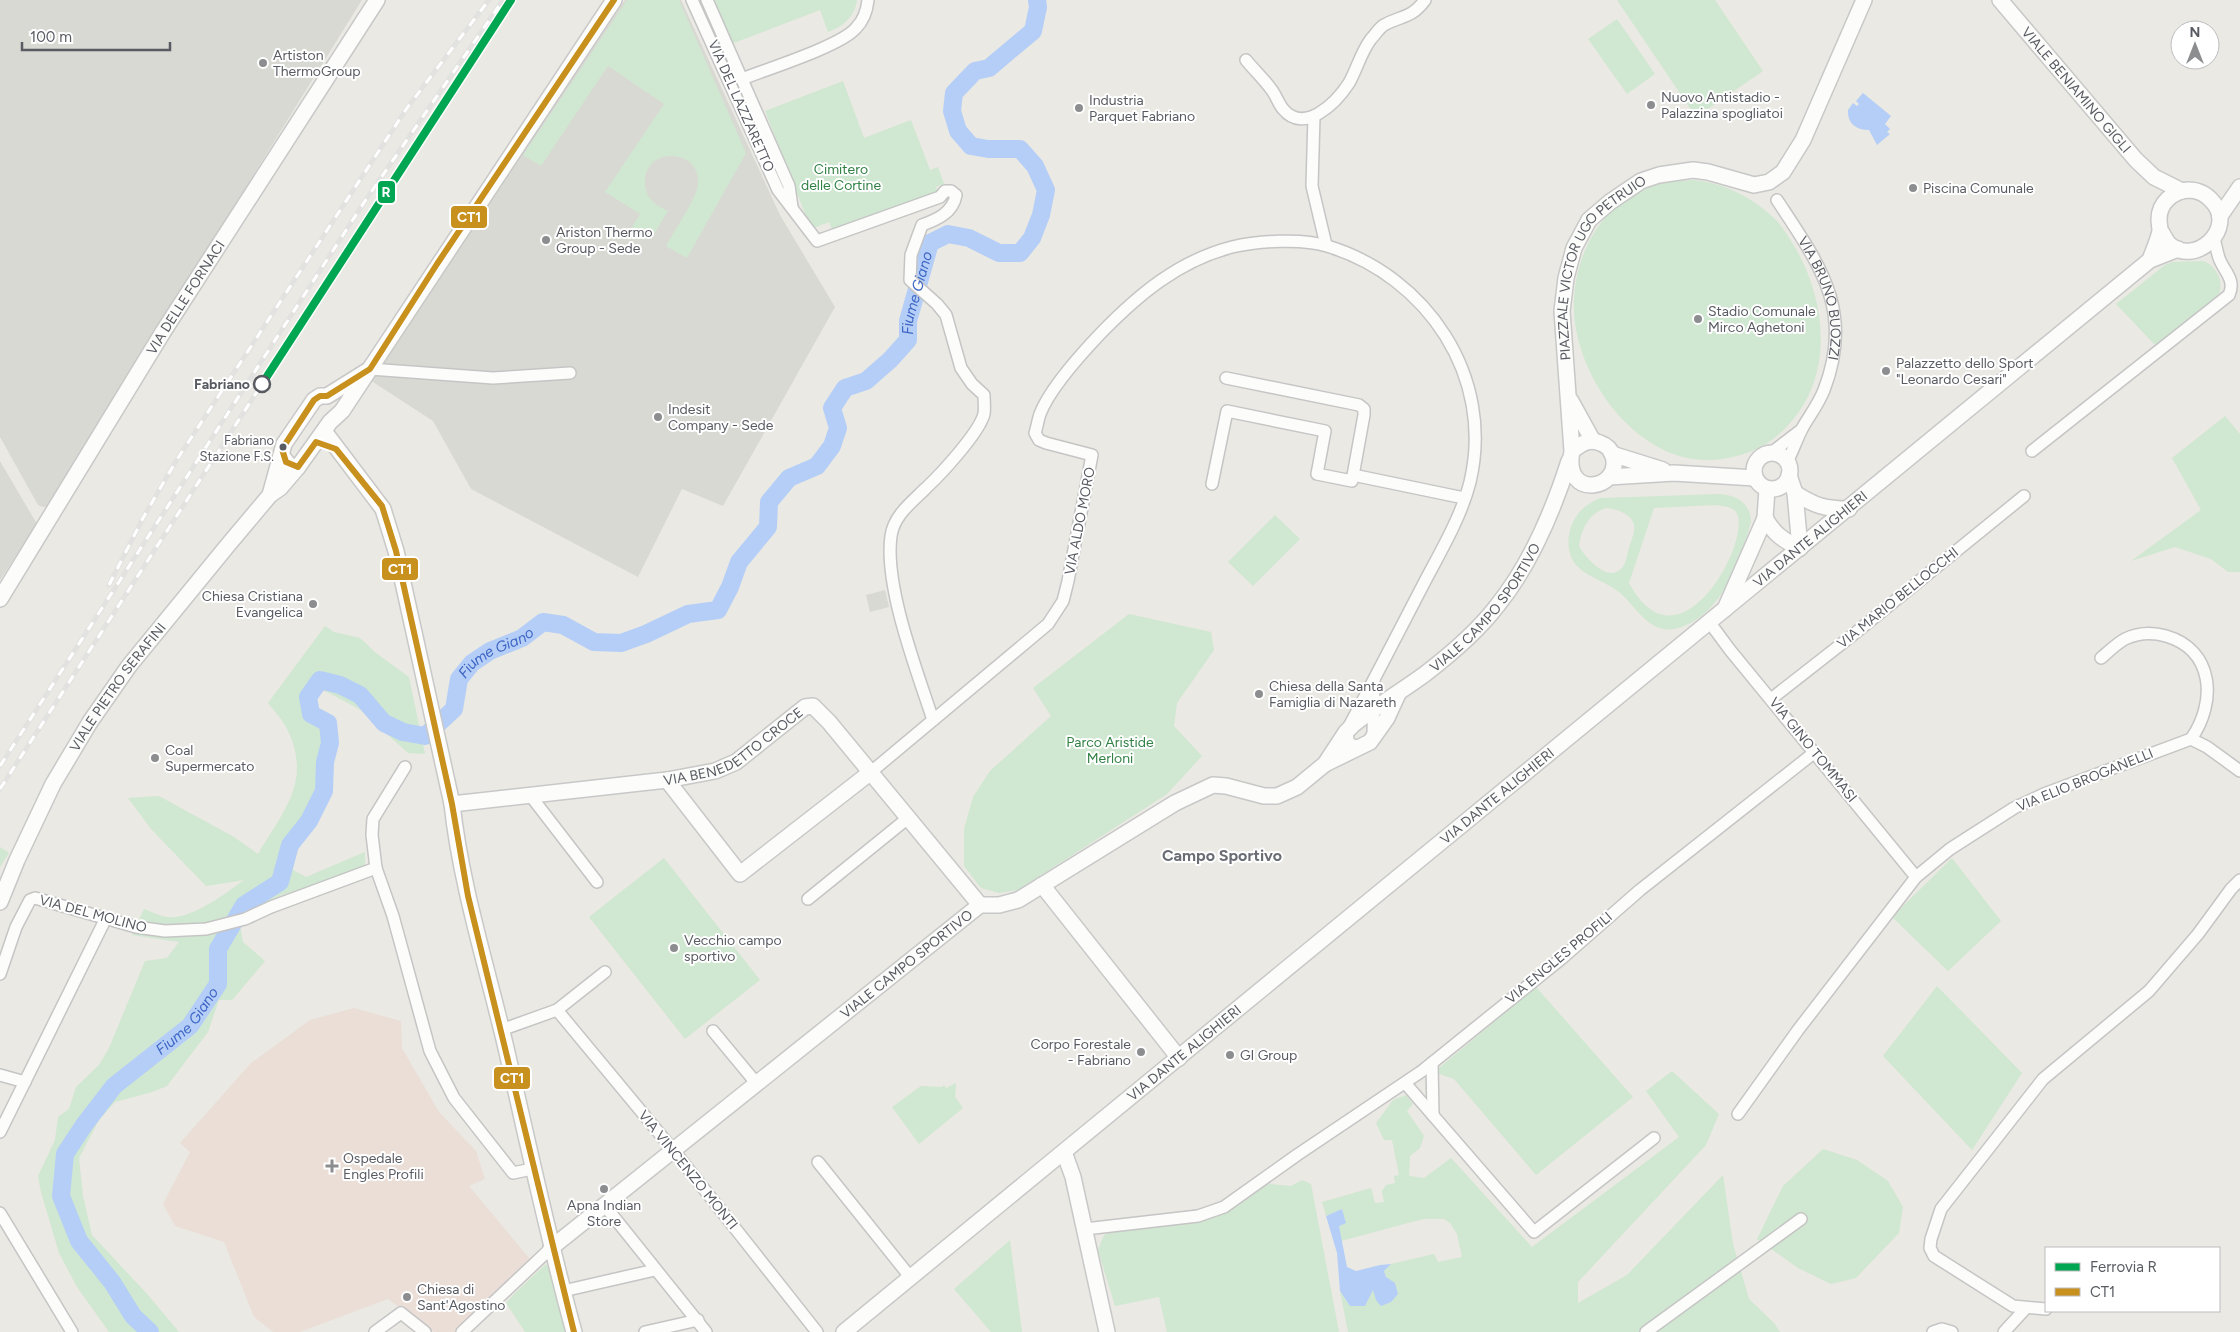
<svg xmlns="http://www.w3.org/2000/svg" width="2240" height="1332" font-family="Figtree,sans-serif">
<rect width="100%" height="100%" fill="#eae9e3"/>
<!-- industrial -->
<path fill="#d9d9d3" d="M0,0H362L48,506L43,507L38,505L0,437Z
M625,0H681L780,215L835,307L723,506L682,489L638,577L471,489L433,421L370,380Z
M0,461L37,524L0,580Z
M885,590L889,607L870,612L866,595Z"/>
<!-- medical -->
<path fill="#eaded7" d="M354,1008L401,1021L402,1048L439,1112L476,1151L485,1179L469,1186L530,1259L455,1332H434L388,1299L300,1332H273L254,1317L224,1242L175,1226L163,1204L190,1152L180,1143L250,1064L310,1020Z"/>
<!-- green -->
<path fill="#d0e7d1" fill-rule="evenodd" d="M627,0H679L746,153L687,258L666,246C673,233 694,201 697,189C707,148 643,144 645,183C646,199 655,205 668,211L651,239L631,229L640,214L605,192L664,104L608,66L541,166L523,155Z
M711,0H857C855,16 843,27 828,32L820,10L731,44Z
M1617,0H1715L1763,71L1696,117Z
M1617,19L1655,74L1627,94L1588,39Z
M843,81L864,138L911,120L930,170L938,167L944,184L936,187L939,193L834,234L829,222L811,229L765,111Z
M1693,180C1725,183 1754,198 1777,221C1784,229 1790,239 1796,249C1826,302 1834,374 1790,423C1772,444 1750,455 1722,459C1644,471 1577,383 1574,311C1572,257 1601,201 1656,185C1668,181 1681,181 1693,180Z
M2203,261C2216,265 2224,282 2219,294L2156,346L2116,304L2165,265L2172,262Z
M2225,416L2240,434V572H2228L2211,559L2175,547L2131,561L2201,510L2172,458Z
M1721,494C1737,496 1750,503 1751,521C1742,558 1723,611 1684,626C1675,630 1664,631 1655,626C1641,619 1631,602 1619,592C1607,582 1589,578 1577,566C1564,552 1567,528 1578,514C1584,506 1592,502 1600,498ZM1715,505C1722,506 1732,506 1736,512C1754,537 1680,678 1629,583L1654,508ZM1606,508C1616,509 1628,512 1633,522C1637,530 1631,540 1629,548C1627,554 1626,565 1621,569C1607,583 1585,557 1579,546C1582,528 1588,514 1606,508Z
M1275,515L1300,539L1253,586L1228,562Z
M1129,614L1211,632L1214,650L1177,703L1174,726L1202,756L1167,794L1018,890L999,893L981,888L964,866V829L973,797L990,771L1051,716L1033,688Z
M325,626L334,632L360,638L376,653L409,677L425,754L408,753L359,709L325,691H303L319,711L337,728L315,796L301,826L293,870L306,877L365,852V866L343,876L282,895L249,910L240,926L243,942L265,961L232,1000H219L208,1032L167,1086L152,1092L115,1102L99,1120L79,1158L83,1196L92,1235L148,1295L179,1332H109L77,1287L59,1253L41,1192L38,1176L55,1140L58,1117L69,1109L76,1087L99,1065L109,1048L145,961L167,958L179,942L132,935L144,909C151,911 159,916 167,917C191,920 225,894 244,880L206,886L151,829L128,798L159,796L234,837L258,854C283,811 312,782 288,731C284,721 275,712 268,703Z
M0,847L9,853L0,867Z
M664,858L760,980L685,1039L589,917Z
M1952,858L2001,921L1948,971L1892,917Z
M1937,986L2022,1073L1972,1150L1883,1056Z
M1536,987L1633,1097L1536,1175L1454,1079L1434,1072Z
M1672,1071L1719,1114L1706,1145L1578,1282V1303L1627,1275L1723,1175L1733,1244L1749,1299L1774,1323L1780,1332H1348L1340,1291L1350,1306L1386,1277L1384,1271L1391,1264L1434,1254L1438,1262L1462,1257L1457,1234L1450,1223L1444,1219H1423L1341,1241L1339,1226L1343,1209L1326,1216L1322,1202L1371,1188L1375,1203L1384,1202L1382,1191L1386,1185L1395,1183L1394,1176L1399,1175L1392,1140H1384L1376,1123L1393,1100L1406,1095L1413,1104L1407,1111L1424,1136L1420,1148L1410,1156L1409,1176L1424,1178L1451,1158L1532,1247L1679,1137L1646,1091Z
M956,1083L955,1097L963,1108L919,1144L892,1107L921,1086L942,1087L944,1085L946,1088Z
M1823,1149L1857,1160L1888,1181L1903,1207L1899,1233L1856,1278L1831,1284L1798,1268L1757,1239L1783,1186Z
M1302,1180L1311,1184L1339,1332H1167L1159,1297L1115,1306L1098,1250L1104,1235L1113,1231L1219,1216L1269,1184L1291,1186Z
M1010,1240L1022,1332H991L954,1289Z
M546,1264L555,1278L567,1332H525L506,1303L516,1292Z"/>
<!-- water -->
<path fill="#b5cef7" d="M1863,93L1891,116L1885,124L1890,129L1887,132L1890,134L1877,145L1869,130C1856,130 1847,123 1848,110L1853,103L1857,106L1859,104L1856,101Z
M1342,1209L1346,1223L1339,1226L1347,1267L1356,1271L1380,1265L1391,1264L1384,1271L1386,1277L1395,1283L1398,1294L1391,1302L1381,1306L1376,1300L1373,1290L1365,1306H1350L1340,1291L1337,1253L1326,1216Z"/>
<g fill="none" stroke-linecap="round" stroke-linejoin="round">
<!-- river -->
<path stroke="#b5cef7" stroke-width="18" id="s1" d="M150,1332L133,1316L112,1282L79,1241L61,1196L65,1154L84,1125L114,1086L190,1026L218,984V949L244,905L280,882L290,845L309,821L324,791L325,762L330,743L328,723L311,714L308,697L320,680L340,685L360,695L384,723L403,732L425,736L454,709L459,679L472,663L490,651L522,638L543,622L563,625L594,642L621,643L646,634L688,614L718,610L730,587L739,562L768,527L769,502L789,478L817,466L832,446L838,428L832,408L845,388L866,381L890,360L908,340V321L930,243L948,234L969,238L999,253H1020L1032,238L1041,215L1046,190L1035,166L1020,149H988L971,146L958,131L952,111L954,93L975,71L989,68L1033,31L1038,7L1037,0"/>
<!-- street casing -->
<g stroke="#c6c5c5" stroke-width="14">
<g id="street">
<path d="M692,0L778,190L817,241L940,197L945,191H951L956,195C953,213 936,220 922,225L911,255L910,280L937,304L946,315L961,368L972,384L984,395C984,401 985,408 984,414C979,433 941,474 926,488C912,502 894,515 891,536C884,586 917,671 933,720"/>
<path d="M707,0L789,186L792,207"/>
<path d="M1246,60C1254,70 1264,79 1271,89C1276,95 1278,103 1283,109C1304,135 1336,103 1349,83C1357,69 1361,52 1371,39C1375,35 1379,28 1384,25C1402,15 1411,19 1425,0"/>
<path d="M742,79C767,69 841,46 856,28C864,20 867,10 868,0"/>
<path d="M1314,116L1312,186L1326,245"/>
<path id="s2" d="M1777,200C1819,264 1855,310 1824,390C1819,403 1810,415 1803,427C1797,438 1793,451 1787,462"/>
<path d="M370,369L493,378L570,373"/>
<path d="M2032,451L2229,295C2236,279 2224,272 2219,258C2217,252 2216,245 2214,239"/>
<path d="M1771,453L1801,430"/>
<path d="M1353,475L1464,498"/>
<path d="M1212,484L1227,411L1325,431L1317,474L1352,481L1364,415V409L1359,405L1226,378"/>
<path d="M1710,623L1730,650L1916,877"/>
<path d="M1771,699L1849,638L2024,496"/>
<path d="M1373,736L1374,680"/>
<path d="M2191,739L2207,747L2240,771"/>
<path d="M405,767L373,819L372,835L376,868L393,916L430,1051L454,1098L513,1173L532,1169"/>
<path d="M871,772L1048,624L1063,601L1068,581L1092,455L1046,443L1039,440L1035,433C1037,427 1038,420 1040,414C1050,388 1081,354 1101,333C1138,295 1178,261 1232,247C1258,241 1302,238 1327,246C1427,276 1495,377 1470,482C1461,518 1439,554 1422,587C1397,635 1372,684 1346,732L1349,743L1355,746H1362"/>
<path d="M530,795L597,882"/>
<path d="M808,899L908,818"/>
<path d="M0,974L16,927L30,900L35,898L136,927L165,931L206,929L245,919L271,907L376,868"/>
<path d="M557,1010L674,1151L817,1332"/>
<path d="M501,1030L557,1010L605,972"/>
<path d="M713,1031L757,1084"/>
<path d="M1432,1063L1433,1115"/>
<path d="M0,1075L25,1082"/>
<path d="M1405,1083L1534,1232L1654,1138"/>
<path d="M1738,1114L1798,1030L1916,877L1950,849L2014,808L2044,794L2191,739C2217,702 2214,650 2166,636C2152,632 2138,633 2125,639C2116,644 2108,652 2101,658"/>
<path d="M0,1132L106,918"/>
<path d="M818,1162L911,1278"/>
<path d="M605,1206L706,1332"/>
<path d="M0,1213L72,1332"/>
<path d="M1085,1229L1198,1216L1224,1207L1297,1155L1422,1071L1561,959L1640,890L1815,752"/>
<path d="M563,1291L655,1270"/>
<path d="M2046,1309L2013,1306L1934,1256L1930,1248L1931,1239L1941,1209L2043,1079L2149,991L2198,934L2231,889L2240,880"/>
<path d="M375,1332L401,1313L425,1332"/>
<path d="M462,1332L551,1248"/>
<path d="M645,1332L698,1320"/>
<path d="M1646,1332L1801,1219"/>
<path d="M1933,1332L1942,1329L1952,1332"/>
<path d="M2004,1332L2026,1308"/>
</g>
</g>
<!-- secondary casing -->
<g stroke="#c8c8c8" stroke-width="18">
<g id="secondary">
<path id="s3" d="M2000,0L2136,160L2154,177L2182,191"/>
<path d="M2220,216L2240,187"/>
<path d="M2150,260C2153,251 2158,241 2160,231C2160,227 2159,223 2159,219C2159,203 2173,191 2188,190C2197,190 2206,194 2212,201C2238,228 2194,269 2168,243C2165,239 2163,234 2160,230"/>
<path d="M1571,401L1593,441"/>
<path d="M324,431L383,509L396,551L452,804C461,886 487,967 506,1048C528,1143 548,1238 574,1332"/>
<path id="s4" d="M1572,451C1580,445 1588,438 1600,443C1606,445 1611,450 1613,456C1623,490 1562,501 1572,451L1562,311L1566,278L1574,248L1589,220L1610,202L1641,181L1659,175L1693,170L1708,172L1754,185L1769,182L1783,172L1803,140L1864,0"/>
<circle cx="1772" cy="471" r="18"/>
<path d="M1612,454L1663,470"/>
<path d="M282,456L289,465L298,467L330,422L342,411L614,0"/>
<path d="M1789,475L1795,493L1800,548"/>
<path d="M1609,477L1674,473L1755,478"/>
<path d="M1795,493C1815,506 1825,509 1849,509"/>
<path d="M270,495L284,444L314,400L320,396H327L367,371"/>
<path d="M1765,518C1774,534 1784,541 1800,548"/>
<path id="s5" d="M0,599L163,332L377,0"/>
<path d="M1725,609L1765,518L1767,489"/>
<path d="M1325,764L1370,742L1387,718L1398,694"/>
<path d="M667,780L740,874L871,772"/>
<path id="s6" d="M452,804L667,780L715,771L736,762L805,707L813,706L829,722L980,905"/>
<path d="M1042,885L1179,1058"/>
<path id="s7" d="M0,902L17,860L53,784L90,722L129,666L228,545L270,495L280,488L298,467"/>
<path d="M1064,1152L1073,1177L1107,1332"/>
<path id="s8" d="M551,1248L980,905H999L1018,900L1175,803L1213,785L1226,786L1264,796H1277L1297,787L1325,764L1346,732L1354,724C1376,706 1402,691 1425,674C1451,654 1477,632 1497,606C1531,564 1553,511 1569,461"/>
<path id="s9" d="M844,1332L2150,260L2178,249"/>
</g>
</g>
<!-- street -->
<use href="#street" stroke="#fcfcfb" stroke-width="11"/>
<!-- secondary -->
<use href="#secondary" stroke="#fcfcfb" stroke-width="15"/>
<!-- rail casing -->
<g stroke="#e2e2e1" stroke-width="5">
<path id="rail" d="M109,585L143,518L176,461L407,108L489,0
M0,766L365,201L503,0
M0,789L262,384"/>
</g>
<!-- rail -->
<use href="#rail" stroke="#fff" stroke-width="3" stroke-dasharray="9" stroke-linecap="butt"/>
<!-- bus-1 casing -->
<g stroke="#fff" stroke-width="10">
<path id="bus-1" d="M574,1332L468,896L452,804L396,551L382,506L336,449L316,442L298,467L286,462L282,449L314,400L320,396H327L370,369L437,264L614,0"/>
</g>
<!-- bus-1 -->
<use href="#bus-1" stroke="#c8901d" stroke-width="6"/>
<!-- rail-1 casing -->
<g stroke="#fff" stroke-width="11">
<path id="rail-1" d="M262,384L511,0"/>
</g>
<!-- rail-1 -->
<use href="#rail-1" stroke="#00a651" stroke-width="8"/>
</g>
<!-- markers -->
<g fill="#8c8d8f" stroke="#fff" stroke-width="2">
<circle cx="263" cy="63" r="5"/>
<circle cx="1651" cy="105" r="5"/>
<circle cx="1079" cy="108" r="5"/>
<circle cx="1913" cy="188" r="5"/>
<circle cx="546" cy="240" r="5"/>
<circle cx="1698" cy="319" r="5"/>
<circle cx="1886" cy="371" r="5"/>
<circle cx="658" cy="417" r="5"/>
<circle cx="313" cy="604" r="5"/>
<circle cx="1259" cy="694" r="5"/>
<circle cx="155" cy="758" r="5"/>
<circle cx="674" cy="948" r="5"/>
<circle cx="1141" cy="1052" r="5"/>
<circle cx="1230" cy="1055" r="5"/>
<path d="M329.5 1158.5h5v5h5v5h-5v5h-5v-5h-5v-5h5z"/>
<circle cx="604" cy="1189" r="5"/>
<circle cx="407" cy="1297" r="5"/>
</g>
<circle fill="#fff" stroke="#595b62" stroke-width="2.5" cx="262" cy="384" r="8"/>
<circle fill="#595b62" stroke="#fff" stroke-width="2" cx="283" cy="447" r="4.5"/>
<g text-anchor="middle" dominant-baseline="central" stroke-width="4" stroke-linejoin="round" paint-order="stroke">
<!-- bus labels -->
<g font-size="13" fill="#595b62" stroke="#fff" text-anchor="end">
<text x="274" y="440">Fabriano<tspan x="274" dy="16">Stazione F.S.</tspan></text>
</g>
<!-- poi labels -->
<g font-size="14" fill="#595b62" stroke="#fff" text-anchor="start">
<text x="273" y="55">Artiston<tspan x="273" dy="16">ThermoGroup</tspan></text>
<text x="1661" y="97">Nuovo Antistadio -<tspan x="1661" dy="16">Palazzina spogliatoi</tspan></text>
<text x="1089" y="100">Industria<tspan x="1089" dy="16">Parquet Fabriano</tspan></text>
<text x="1923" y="188">Piscina Comunale</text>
<text x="556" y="232">Ariston Thermo<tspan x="556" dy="16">Group - Sede</tspan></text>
<text x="1708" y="311">Stadio Comunale<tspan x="1708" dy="16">Mirco Aghetoni</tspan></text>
<text x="1896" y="363">Palazzetto dello Sport<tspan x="1896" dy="16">"Leonardo Cesari"</tspan></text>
<text x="668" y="409">Indesit<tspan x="668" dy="16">Company - Sede</tspan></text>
<text x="303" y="596" text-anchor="end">Chiesa Cristiana<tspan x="303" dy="16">Evangelica</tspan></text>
<text x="1269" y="686">Chiesa della Santa<tspan x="1269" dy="16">Famiglia di Nazareth</tspan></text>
<text x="165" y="750">Coal<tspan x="165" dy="16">Supermercato</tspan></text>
<text x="684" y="940">Vecchio campo<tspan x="684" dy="16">sportivo</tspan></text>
<text x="1131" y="1044" text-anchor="end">Corpo Forestale<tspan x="1131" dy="16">- Fabriano</tspan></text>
<text x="1240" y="1055">GI Group</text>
<text x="343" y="1158">Ospedale<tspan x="343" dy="16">Engles Profili</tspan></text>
<text x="604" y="1205" text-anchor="middle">Apna Indian<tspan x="604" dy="16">Store</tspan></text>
<text x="417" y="1289">Chiesa di<tspan x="417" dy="16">Sant'Agostino</tspan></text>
</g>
<!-- street labels -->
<g font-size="14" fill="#595b62" stroke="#fff">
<text stroke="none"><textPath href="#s3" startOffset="118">VIALE BENIAMINO GIGLI</textPath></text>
<text transform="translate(741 106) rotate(66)">VIA DEL LAZZARETTO</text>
<text stroke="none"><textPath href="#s4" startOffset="336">PIAZZALE VICTOR UGO PETRUIO</textPath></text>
<text stroke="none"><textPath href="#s5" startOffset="354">VIA DELLE FORNACI</textPath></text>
<text stroke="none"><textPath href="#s2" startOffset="110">VIA BRUNO BUOZZI</textPath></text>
<text transform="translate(1080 521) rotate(-79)">VIA ALDO MORO</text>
<text stroke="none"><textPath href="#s9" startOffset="1250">VIA DANTE ALIGHIERI</textPath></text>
<text transform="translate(1898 598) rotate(-39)">VIA MARIO BELLOCCHI</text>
<text stroke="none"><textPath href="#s8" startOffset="1165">VIALE CAMPO SPORTIVO</textPath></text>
<text stroke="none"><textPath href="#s7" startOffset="246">VIALE PIETRO SERAFINI</textPath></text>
<text stroke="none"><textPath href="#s6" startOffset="292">VIA BENEDETTO CROCE</textPath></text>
<text transform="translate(1813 750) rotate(51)">VIA GINO TOMMASI</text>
<text transform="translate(2085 780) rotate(-22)">VIA ELIO BROGANELLI</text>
<text stroke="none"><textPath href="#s9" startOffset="845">VIA DANTE ALIGHIERI</textPath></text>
<text transform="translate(93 914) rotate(15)">VIA DEL MOLINO</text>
<text transform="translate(1559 958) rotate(-40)">VIA ENGLES PROFILI</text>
<text stroke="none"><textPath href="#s8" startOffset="455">VIALE CAMPO SPORTIVO</textPath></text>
<text stroke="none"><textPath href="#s9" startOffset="440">VIA DANTE ALIGHIERI</textPath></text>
<text transform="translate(688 1170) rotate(51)">VIA VINCENZO MONTI</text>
</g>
<!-- park labels -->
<g font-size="14" fill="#318144" stroke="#fff">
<text x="841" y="169">Cimitero<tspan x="841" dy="16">delle Cortine</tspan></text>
<text x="1110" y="742">Parco Aristide<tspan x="1110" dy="16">Merloni</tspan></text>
</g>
<!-- stop labels -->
<g font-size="14" font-weight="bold" fill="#595b62" stroke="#fff" text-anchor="end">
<text x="250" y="384">Fabriano</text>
</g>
<!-- water labels -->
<g font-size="15" font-style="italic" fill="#3e66c5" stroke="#fff">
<text stroke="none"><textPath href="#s1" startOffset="1680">Fiume Giano</textPath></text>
<text stroke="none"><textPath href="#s1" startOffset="1035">Fiume Giano</textPath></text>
<text stroke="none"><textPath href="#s1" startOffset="389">Fiume Giano</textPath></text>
</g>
<!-- quarter labels -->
<g font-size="16" font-weight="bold" fill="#6a6d74" stroke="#fff">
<text x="1222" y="855">Campo Sportivo</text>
</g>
</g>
<g stroke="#fff" stroke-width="2">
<rect x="377" y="180" width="19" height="24" rx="5" fill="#00a651"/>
<rect x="450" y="205" width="38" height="24" rx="5" fill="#c8901d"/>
<rect x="381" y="557" width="38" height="24" rx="5" fill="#c8901d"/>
<rect x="493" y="1066" width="38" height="24" rx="5" fill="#c8901d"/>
</g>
<g font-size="14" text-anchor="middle" font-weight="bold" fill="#fff">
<text x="386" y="197">R</text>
<text x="469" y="222">CT1</text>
<text x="400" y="574">CT1</text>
<text x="512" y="1083">CT1</text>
</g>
<!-- legend -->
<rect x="2045" y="1247" width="175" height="65" fill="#ffffff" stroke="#bdbdc0"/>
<rect x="2055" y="1263" width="25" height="8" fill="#00a651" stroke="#bdbdc0"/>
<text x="2090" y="1272" font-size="15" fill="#595b62">Ferrovia R</text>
<rect x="2055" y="1288" width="25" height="8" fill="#c8901d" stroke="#bdbdc0"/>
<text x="2090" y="1297" font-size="15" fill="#595b62">CT1</text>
<!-- north arrow -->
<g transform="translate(2195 45)"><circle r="24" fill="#ffffff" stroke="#bdbdc0"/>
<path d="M0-4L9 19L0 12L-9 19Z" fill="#8c8d8f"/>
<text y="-8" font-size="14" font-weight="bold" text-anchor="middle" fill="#595b62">N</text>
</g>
<!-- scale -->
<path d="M22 42v8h148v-8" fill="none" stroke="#595b62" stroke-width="2.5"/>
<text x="30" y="42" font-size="15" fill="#595b62" stroke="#ffffff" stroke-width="4" paint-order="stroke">100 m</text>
</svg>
